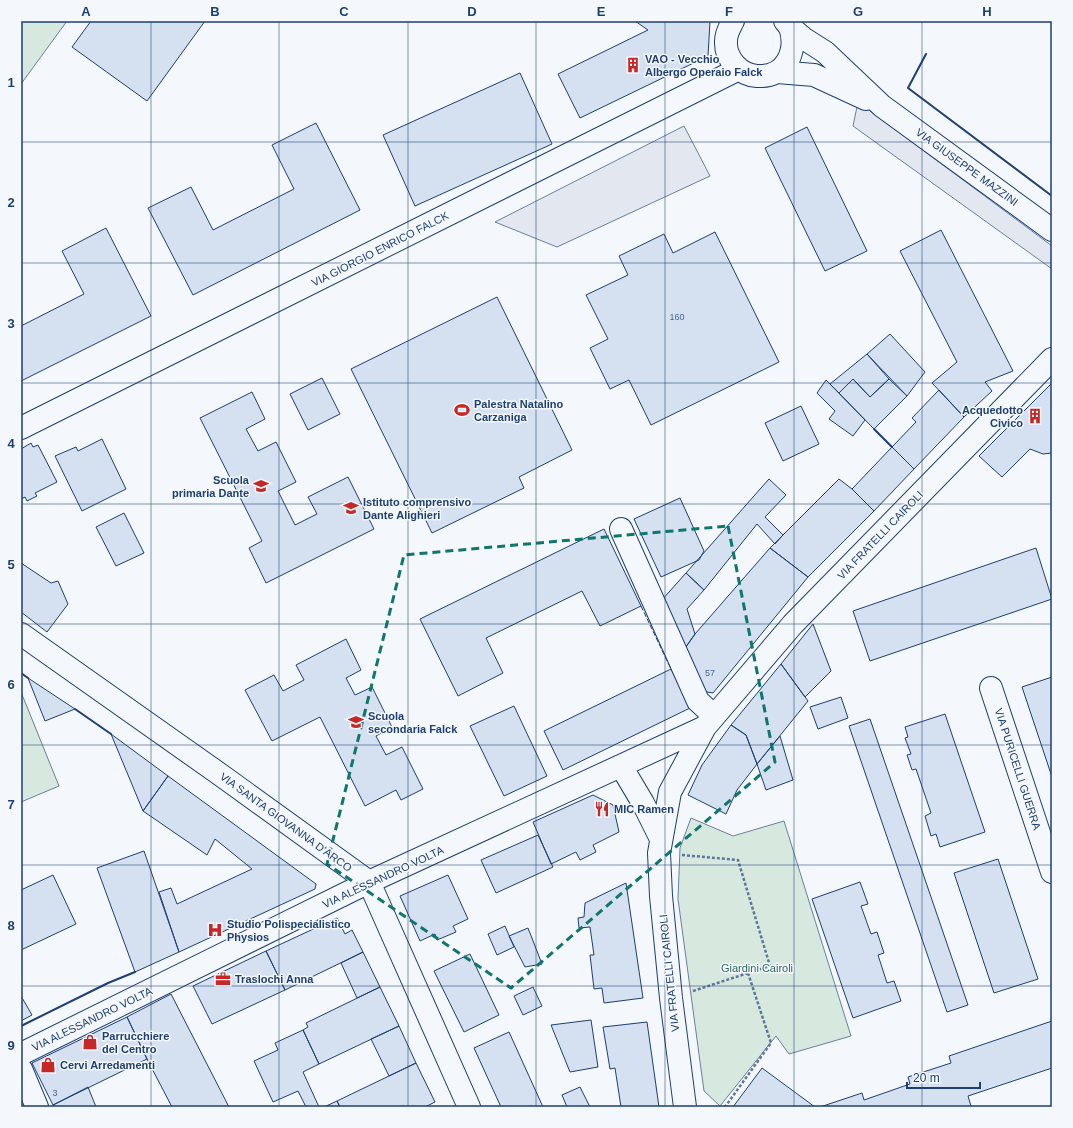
<svg xmlns="http://www.w3.org/2000/svg" width="1073" height="1128" font-family="Arial,sans-serif">
<rect width="100%" height="100%" fill="#f4f7fb"/>
<!-- green -->
<path fill="#d7e8df" stroke="#687fa3" d="M21,21H67L21,84Z
M21,692L59,786L21,802Z
M691,818L733,836L784,821L851,1036L789,1054L776,1036L720,1106L704,1091L678,899L680,848Z"/>
<!-- parking -->
<path fill="#e3e8f0" stroke="#687fa3" d="M858,102L1052,246V269L853,126Z
M684,126L710,176L557,247L495,222Z"/>
<!-- building -->
<path fill="#d5e0f0" stroke="#1d3f73" d="M91,21H205L147,101L72,47Z
M635,21H710L708,56L580,118L558,74L648,30Z
M520,73L552,144L415,206L383,135Z
M316,123L360,210L193,295L148,208L191,187L213,230L294,189L272,145Z
M807,127L867,251L825,271L765,148Z
M106,228L151,316L21,381V326L84,294L62,251Z
M941,230L1013,371L985,382L992,391L964,417L932,383L957,362L900,251Z
M715,232L779,362L651,425L629,380L610,389L590,348L608,339L586,295L628,275L619,256L664,234L673,253Z
M497,297L572,450L519,477L524,488L432,533L351,369Z
M890,334L925,372L907,396L867,354Z
M867,354L889,379L870,397L853,379L839,393L830,384Z
M322,378L340,414L308,430L290,394Z
M853,379L870,397L889,379L907,396L874,429L839,393Z
M826,380L865,420L853,436L829,419L835,411L817,393Z
M1052,383V453L1043,454L1030,449L1002,477L979,456Z
M939,390L964,417L914,469L892,447L916,422L912,418Z
M252,392L265,419L246,429L258,451L276,442L296,482L278,491L295,525L317,514L308,497L348,477L374,529L266,583L249,548L262,541L200,418Z
M801,406L819,444L783,461L765,423Z
M102,439L126,489L82,511L55,456L76,447L78,451Z
M31,443L33,447L38,445L57,482L35,493L37,496L27,501L25,497L21,499V449Z
M892,447L914,469L874,511L852,489Z
M769,479L786,495L765,517L783,535L775,544L757,524L704,590L686,573Z
M839,479L852,489L874,511L808,577L770,548Z
M680,498L704,551L699,560L661,577L634,519Z
M124,513L144,553L116,566L96,527Z
M604,529L641,606L600,626L582,591L486,638L503,673L458,696L420,619Z
M770,548L808,577L713,693L701,691L683,651L695,634Z
M1036,548L1052,599L870,661L853,611Z
M21,563L51,583L58,581L68,604L47,632L21,612Z
M686,573L704,590L687,609L695,634L683,651L661,601Z
M813,624L831,671L805,697L781,664Z
M346,639L361,670L346,678L355,695L372,687L392,727L376,736L386,755L402,747L423,789L401,800L396,790L365,806L320,717L272,741L245,690L274,675L283,691L304,680L296,665Z
M781,664L808,701L757,764L746,735L731,725Z
M671,669L690,708L563,770L544,731Z
M1052,677V777L1022,687Z
M28,678L75,709L45,721Z
M841,697L848,718L818,729L810,707Z
M514,706L547,776L504,796L470,726Z
M945,714L985,832L940,847L936,834L931,836L925,816L931,813L916,769L912,770L907,755L911,754L905,738L908,737L905,727Z
M870,719L968,1005L947,1012L849,726Z
M731,725L746,735L757,764L737,790L726,814L688,795L702,765Z
M111,734L168,776L143,811Z
M780,736L793,780L766,790L757,764Z
M168,776L316,884L315,889L179,952L159,892L171,888L177,904L252,869L215,839L207,855L143,811Z
M593,795L613,805L619,832L593,845L596,852L580,860L576,852L551,864L533,822Z
M538,835L553,867L496,893L481,860Z
M144,851L179,952L135,972L97,868Z
M998,859L1038,979L994,993L954,873Z
M53,875L76,924L21,950V890Z
M448,875L468,919L453,926L456,932L437,940L435,934L420,941L400,896Z
M860,882L868,904L861,906L871,934L877,932L884,953L878,955L887,983L894,981L901,1001L853,1018L812,899Z
M626,883L643,998L604,1003L602,988L594,989L590,955H594L590,927L579,928L578,918L584,917L585,903Z
M337,918L345,934L352,930L363,952L285,990L266,951Z
M505,926L514,947L497,955L488,934Z
M528,928L542,964L525,967L509,936Z
M266,951L285,990L212,1024L193,986Z
M363,952L380,987L357,998L341,963Z
M470,954L499,1015L464,1032L434,971Z
M380,987L399,1026L319,1064L303,1030L308,1027L306,1023Z
M533,987L542,1006L523,1015L514,996Z
M171,994L229,1107H172L147,1059L127,1017Z
M21,996L32,1015L21,1021Z
M127,1017L147,1059L53,1105L32,1063Z
M591,1020L598,1067L570,1072L551,1025Z
M1052,1021V1068L968,1096L971,1106L967,1107H820L862,1093L864,1100L910,1084L908,1077L951,1063L949,1056Z
M647,1022L659,1107H621L615,1068L610,1069L603,1027Z
M399,1026L416,1063L389,1076L371,1039Z
M303,1030L319,1064L303,1072L319,1107H306L298,1091L273,1102L254,1061L278,1050L275,1043Z
M509,1032L543,1107H501L474,1048Z
M416,1063L435,1102L425,1107H340L337,1101Z
M762,1068L815,1107H733Z
M88,1087L96,1107H54L53,1105Z
M580,1087L590,1107H567L562,1095Z
M337,1101L340,1107H324Z"/>
<g fill="none" stroke-linecap="round" stroke-linejoin="round">
<!-- minor casing -->
<g stroke="#1d3f73" stroke-width="24">
<path id="minor" d="M733,21C730,27 726,33 726,41C725,59 740,75 757,76C786,78 798,51 790,27
M785,21L790,27L803,38L825,52L882,106L1052,230
M777,72L814,75L866,99
M21,428L739,69
M621,529L698,701L714,716
M21,634L218,773L369,882L469,1107
M991,688L1052,872
M621,766L643,803L661,839
M21,1054L369,882L705,727
M21,1069L37,1107
M685,1107L671,998L661,896L659,853L670,792L705,727L793,624L1052,359"/>
</g>
<!-- path -->
<path stroke="#5e769c" stroke-width="2.5" stroke-dasharray="3 2" stroke-linecap="butt" d="M682,855L738,860L770,966L748,973L771,1043L725,1107
M693,991L748,973"/>
<!-- minor -->
<use href="#minor" stroke="#f4f7fb" stroke-width="22"/>
<!-- fence -->
<path stroke="#1d3f73" stroke-width="1" stroke-dasharray="5 2" stroke-linecap="butt" d="M641,606L671,669"/>
<!-- wall -->
<path stroke="#1d3f73" stroke-width="2" d="M926,54L908,88L1052,196
M874,429L892,447
M21,673L28,678
M75,709L111,734
M21,1026L108,983L135,972"/>
</g>
<!-- marked area -->
<path fill="none" stroke="#0f766e" stroke-width="3" stroke-dasharray="8 5" stroke-linejoin="round" d="M728,526L775,762L511,988L327,864L404,555Z"/>
<!-- grid -->
<path fill="none" stroke="#1d3f73" stroke-width="1" stroke-opacity="0.55" d="M151,21V1107M279,21V1107M408,21V1107M536,21V1107M665,21V1107M794,21V1107M922,21V1107M21,142H1052M21,263H1052M21,383H1052M21,504H1052M21,624H1052M21,745H1052M21,865H1052M21,986H1052"/>
<!-- icons -->
<defs>
<g id="building-bare" transform="scale(1.2)"><path d="M-4-6H4V6H1V3H-1V6H-4ZM-2.5-4.3h1.7v1.8h-1.7ZM.8-4.3h1.7v1.8H.8ZM-2.5-1h1.7V.8h-1.7ZM.8-1h1.7V.8H.8Z" fill="#c62828" stroke="#f4f7fb" stroke-width="2.5" paint-order="stroke"/></g>
<g id="stadium-bare" transform="scale(1.2)"><path d="M0-5a6.5 5 0 1 0 0 10a6.5 5 0 1 0 0-10ZM-3.5-1.8h7v3.6h-7Z" fill="#c62828" stroke="#f4f7fb" stroke-width="2.5" paint-order="stroke"/></g>
<g id="school-bare" transform="scale(1.2)"><path d="M0-5L7-2L0 1L-7-2ZM-4 1L0 2.5L4 1V4Q0 6-4 4Z" fill="#c62828" stroke="#f4f7fb" stroke-width="2.5" paint-order="stroke"/></g>
<g id="restaurant-bare" transform="scale(1.2)"><path d="M-5-6h1v4h1v-4h1v4h1v-4h1v5L-1.5 .5V6h-2V.5L-5-1ZM5-6V6H3V1.5H1.5Q1.5-4 5-6Z" fill="#c62828" stroke="#f4f7fb" stroke-width="2.5" paint-order="stroke"/></g>
<g id="hospital-bare" transform="scale(1.2)"><path d="M-5-5h3v3.5h4V-5h3V5h-3V1.5h-4V5h-3Z" fill="#c62828" stroke="#f4f7fb" stroke-width="2.5" paint-order="stroke"/></g>
<g id="office-bare" transform="scale(1.2)"><path d="M-6-3h4V-5.5h4V-3h4V5H-6ZM-1-4.5V-3h2v-1.5ZM-6 0V1H6V0Z" fill="#c62828" stroke="#f4f7fb" stroke-width="2.5" paint-order="stroke"/></g>
<g id="shop-bare" transform="scale(1.2)"><path d="M-5-2.5h2.3a2.7 3.5 0 0 1 5.4 0H5L5.5 6h-11ZM-1.5-2.5h3a1.5 2.3 0 0 0-3 0Z" fill="#c62828" stroke="#f4f7fb" stroke-width="2.5" paint-order="stroke"/></g>
</defs>
<g fill-rule="evenodd">
<use href="#building-bare" x="633" y="65"/>
<use href="#stadium-bare" x="462" y="410"/>
<use href="#building-bare" x="1035" y="416"/>
<use href="#school-bare" x="261" y="486"/>
<use href="#school-bare" x="351" y="508"/>
<use href="#school-bare" x="356" y="722"/>
<use href="#restaurant-bare" x="602" y="809"/>
<use href="#hospital-bare" x="215" y="930"/>
<use href="#office-bare" x="223" y="979"/>
<use href="#shop-bare" x="90" y="1042"/>
<use href="#shop-bare" x="48" y="1065"/>
</g>
<g text-anchor="middle" dominant-baseline="central" stroke-width="3" stroke-linejoin="round" paint-order="stroke">
<!-- number labels -->
<g font-size="9" fill="#4b6792">
<text x="677" y="317">160</text>
<text x="710" y="673">57</text>
<text x="55" y="1093">3</text>
</g>
<!-- poi labels -->
<g font-size="11" font-weight="bold" fill="#1d3f73" stroke="#f4f7fb" text-anchor="start">
<text x="645" y="59">VAO - Vecchio<tspan x="645" dy="13">Albergo Operaio Falck</tspan></text>
<text x="474" y="404">Palestra Natalino<tspan x="474" dy="13">Carzaniga</tspan></text>
<text x="1023" y="410" text-anchor="end">Acquedotto<tspan x="1023" dy="13">Civico</tspan></text>
<text x="249" y="480" text-anchor="end">Scuola<tspan x="249" dy="13">primaria Dante</tspan></text>
<text x="363" y="502">Istituto comprensivo<tspan x="363" dy="13">Dante Alighieri</tspan></text>
<text x="368" y="716">Scuola<tspan x="368" dy="13">secondaria Falck</tspan></text>
<text x="614" y="809">MIC Ramen</text>
<text x="227" y="924">Studio Polispecialistico<tspan x="227" dy="13">Physios</tspan></text>
<text x="235" y="979">Traslochi Anna</text>
<text x="102" y="1036">Parrucchiere<tspan x="102" dy="13">del Centro</tspan></text>
<text x="60" y="1065">Cervi Arredamenti</text>
</g>
<!-- street labels -->
<g font-size="11" fill="#1d3f73" stroke="#f4f7fb">
<text transform="translate(967 167) rotate(36)">VIA GIUSEPPE MAZZINI</text>
<text transform="translate(380 249) rotate(-27)">VIA GIORGIO ENRICO FALCK</text>
<text transform="translate(880 535) rotate(-46)">VIA FRATELLI CAIROLI</text>
<text transform="translate(1018 769) rotate(72)">VIA PURICELLI GUERRA</text>
<text transform="translate(286 822) rotate(36)">VIA SANTA GIOVANNA D'ARCO</text>
<text transform="translate(383 877) rotate(-25)">VIA ALESSANDRO VOLTA</text>
<text transform="translate(669 973) rotate(-96)">VIA FRATELLI CAIROLI</text>
<text transform="translate(92 1019) rotate(-26)">VIA ALESSANDRO VOLTA</text>
</g>
<!-- park labels -->
<g font-size="11" fill="#2c6c60" stroke="#f4f7fb">
<text x="757" y="968">Giardini Cairoli</text>
</g>
</g>
<!-- border -->
<rect width="1073" height="1128" fill="none" stroke="#f4f7fb" stroke-width="44"/>
<!-- scale -->
<path d="M907 1082v6h73v-6" fill="none" stroke="#1d3f73" stroke-width="2"/>
<text x="913" y="1082" font-size="12" fill="#1d3f73" stroke="#f4f7fb" stroke-width="3" paint-order="stroke">20 m</text>
<rect x="22" y="22" width="1029" height="1084" fill="none" stroke="#1d3f73" stroke-width="1.5"/>
<g font-size="13" text-anchor="middle" font-weight="bold" fill="#1d3f73">
<text x="86" y="16">A</text>
<text x="215" y="16">B</text>
<text x="344" y="16">C</text>
<text x="472" y="16">D</text>
<text x="601" y="16">E</text>
<text x="729" y="16">F</text>
<text x="858" y="16">G</text>
<text x="987" y="16">H</text>
<text x="11" y="87">1</text>
<text x="11" y="207">2</text>
<text x="11" y="328">3</text>
<text x="11" y="448">4</text>
<text x="11" y="569">5</text>
<text x="11" y="689">6</text>
<text x="11" y="809">7</text>
<text x="11" y="930">8</text>
<text x="11" y="1050">9</text>
</g>
</svg>
